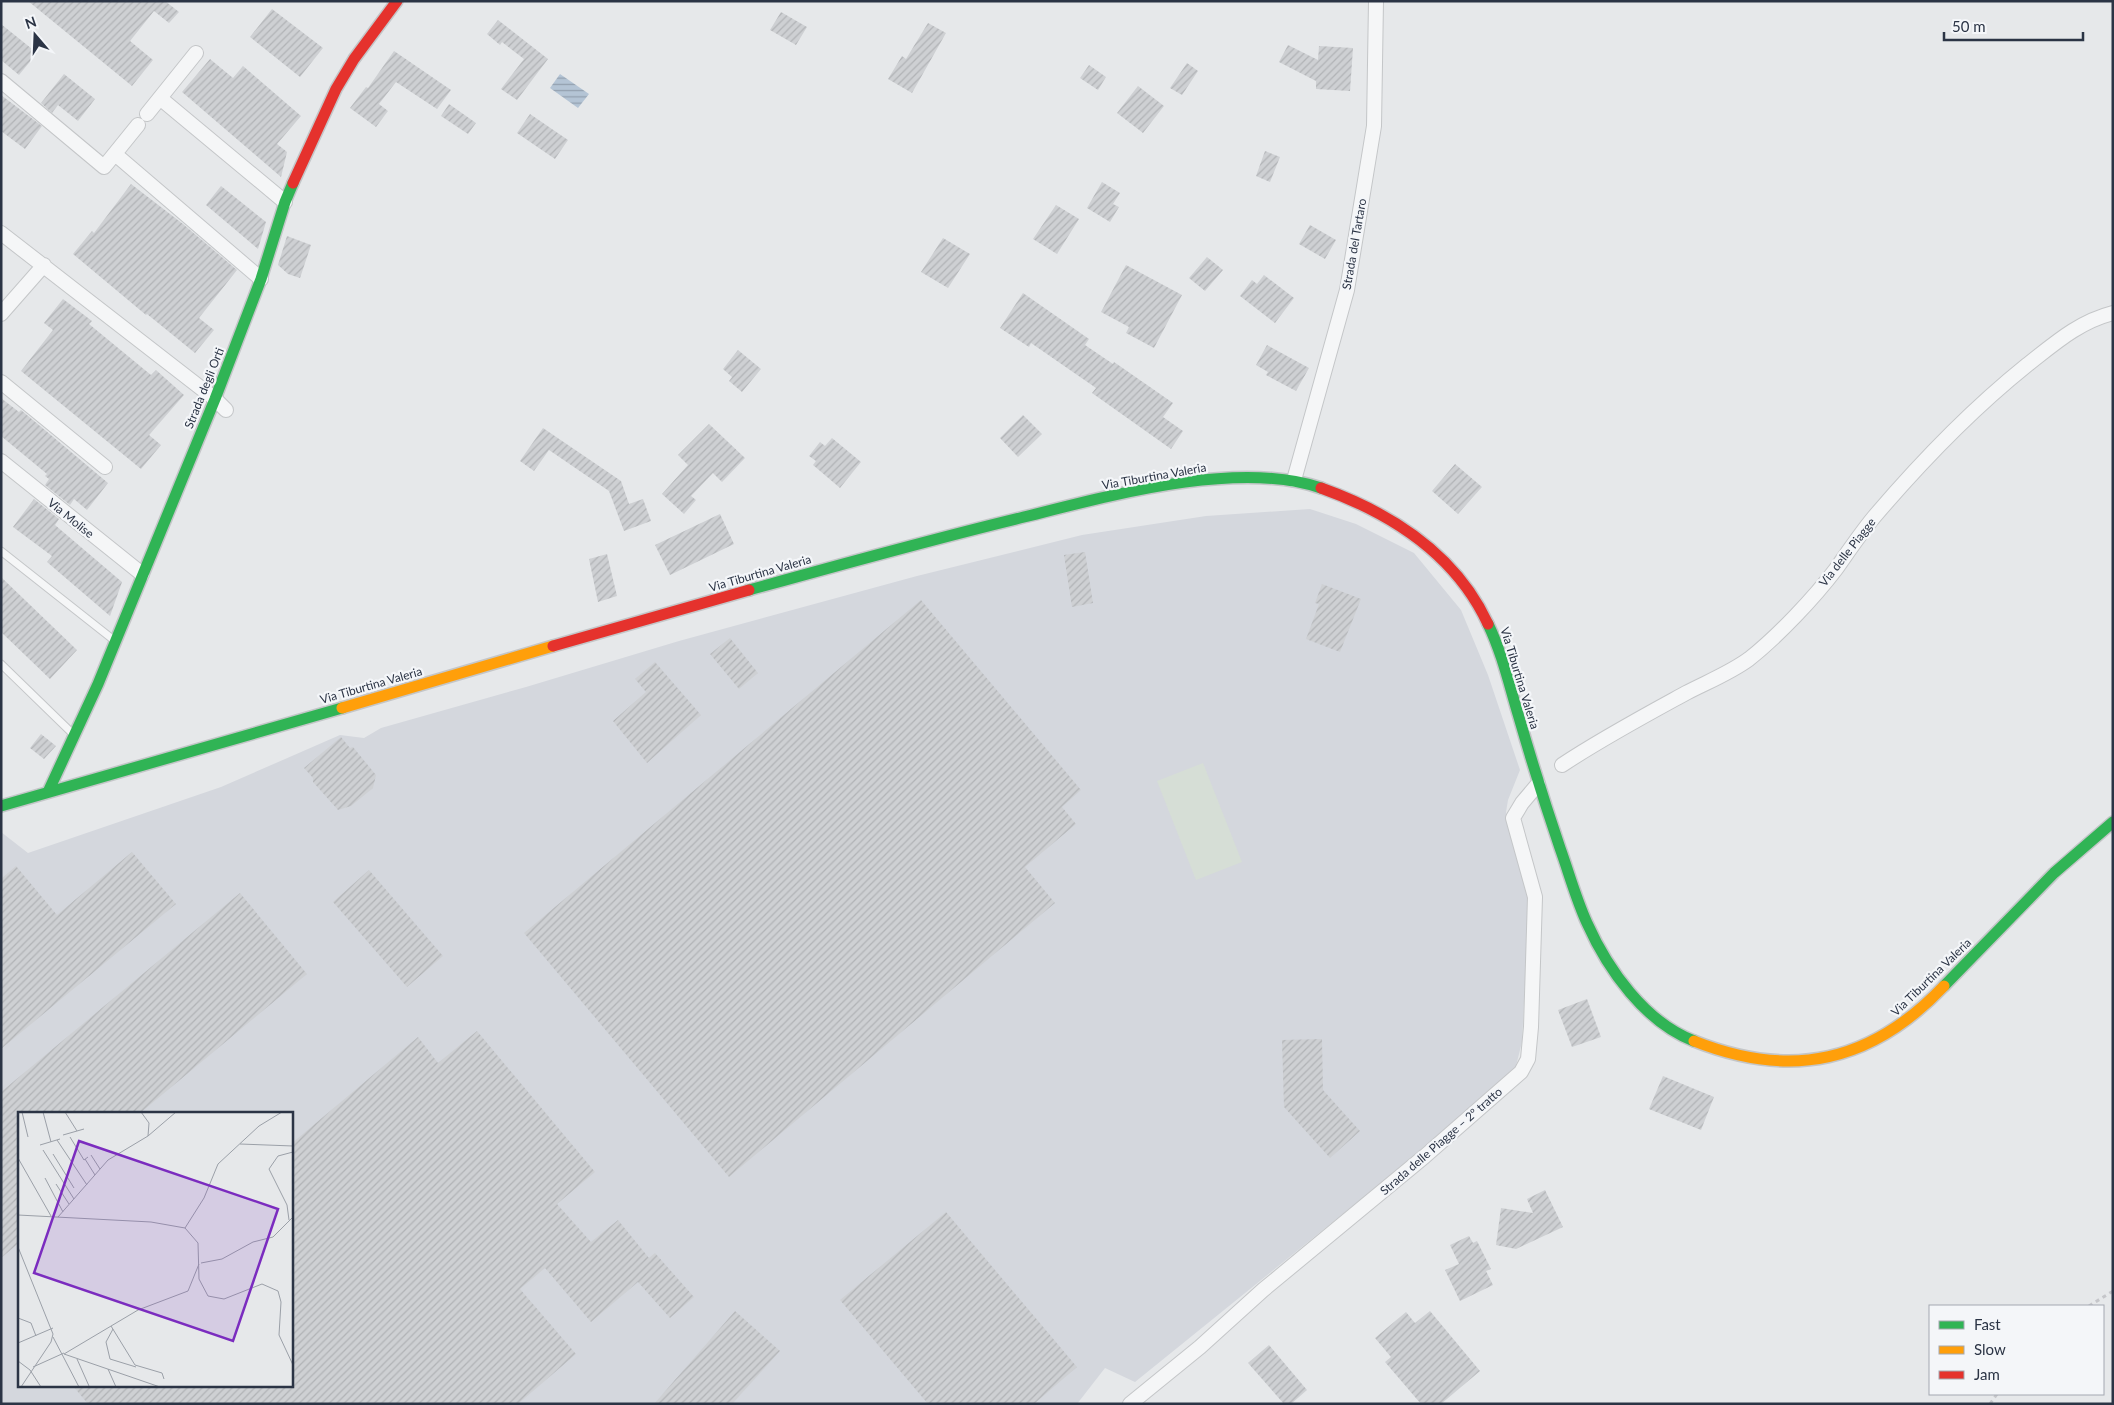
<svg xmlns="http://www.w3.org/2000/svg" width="2114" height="1405" font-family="Lato,sans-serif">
<defs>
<pattern id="water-rules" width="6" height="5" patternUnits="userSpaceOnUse" patternTransform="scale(1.25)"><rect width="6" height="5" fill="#b4c4d5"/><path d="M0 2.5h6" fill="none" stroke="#93a0af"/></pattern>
<pattern id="building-hatch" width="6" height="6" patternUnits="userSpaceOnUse" patternTransform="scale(1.25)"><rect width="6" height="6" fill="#ced0d3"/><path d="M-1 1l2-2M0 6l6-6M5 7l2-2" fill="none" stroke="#b1b3b6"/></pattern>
</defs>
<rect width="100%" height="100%" fill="#e6e8ea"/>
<!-- built -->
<path fill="#d4d7dd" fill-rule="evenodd" d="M1310,509L1356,524L1414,553L1461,610L1488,675L1520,770L1508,800L1506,812L1508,824L1519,861L1529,904L1522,1042L1516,1066L1491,1090L1376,1187L1135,1382L1105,1368L1077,1404H1V832L28,853L221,787L340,735L364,738L381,728L526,687L679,641L917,576L1082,535L1206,516ZM19,1114H291V1386H19Z"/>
<!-- pitch -->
<path fill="#d6ded6" d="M1203,763L1242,862L1196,880L1157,781Z"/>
<!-- water -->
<path fill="url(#water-rules)" d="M560,74L589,94L578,108L550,88Z"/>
<!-- building -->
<path fill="url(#building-hatch)" d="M28,1H165L179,12L169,23L154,11L130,41L153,60L132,86Z
M272,9L323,48L300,77L250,37Z
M781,12L807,27L796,45L770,30Z
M498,20L548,59L517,100L501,89L524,59L502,42L500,45L487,34Z
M928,23L946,33L912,93L888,79L902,56L906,59Z
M1,24L37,53L19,75L1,60Z
M1288,45L1318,60L1319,46L1353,48L1350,91L1316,89V81L1279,62Z
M394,51L451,90L437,109L396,82L379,104L388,111L376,127L350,108L366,87L368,88Z
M210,59L233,78L243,66L301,116L277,144L287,152L281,177L182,92Z
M1187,63L1198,71L1182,95L1170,88Z
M1089,65L1106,77L1098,90L1080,78Z
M64,74L95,99L78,121L58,105L52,113L41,103Z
M1138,86L1164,106L1143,133L1117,113Z
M1,95L42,126L25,149L1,131Z
M449,104L476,123L468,134L441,116Z
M530,114L568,140L555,159L517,133Z
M1265,151L1280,157L1270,182L1256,176Z
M1102,182L1120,193L1113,204L1119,207L1110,222L1087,208Z
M131,184L183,224L237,270L199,318L214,330L195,353L147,314L146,315L73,254L92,231L94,233Z
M221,186L266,222L258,249L206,205Z
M1056,205L1079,219L1057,254L1033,239Z
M1310,225L1336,240L1325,259L1299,244Z
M287,236L311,245L300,278L288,274L278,265Z
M943,238L970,254L948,288L921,272Z
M1207,257L1223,270L1205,291L1189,278Z
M1126,265L1182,295L1154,348L1126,333L1129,327L1101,312Z
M1264,275L1294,298L1275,323L1240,296L1252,280L1257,284Z
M1023,293L1089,339L1085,345L1113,364L1114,362L1173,403L1163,417L1183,431L1171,449L1092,393L1096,388L1031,343L1029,347L1000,328Z
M63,299L92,321L89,324L151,375L156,370L184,395L149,435L161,445L141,469L21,371L53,330L44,323Z
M1267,345L1309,368L1296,391L1266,375L1268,372L1256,365Z
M738,350L761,369L742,392L729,381L732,377L723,369Z
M1,398L19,412L21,410L108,483L87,510L74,499L70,505L45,485L49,479L45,476L47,474L1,436Z
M1023,415L1042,434L1018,457L1000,438Z
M709,424L745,458L722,482L713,473L691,496L696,500L684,514L662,494L688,465L678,455Z
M543,428L621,481L629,504L643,499L651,521L624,531L609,491L549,450L534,471L520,461Z
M832,438L861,462L840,488L813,465L816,461L809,456L820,442L825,446Z
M1455,464L1482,487L1458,514L1432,491Z
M34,499L59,519L55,525L122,582L110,616L47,562L52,556L13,527Z
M720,514L734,544L670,575L655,545Z
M1085,552L1093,603L1072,607L1064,555Z
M607,554L617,596L598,602L589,559Z
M1,577L77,650L50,679L1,632Z
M1322,584L1361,599L1340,652L1306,639L1319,604L1315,603Z
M921,600L1081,790L1062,807L1076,824L1025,867L1055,903L729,1177L524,933Z
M730,638L758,673L739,689L710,654Z
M655,662L701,715L647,763L613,721L646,692L635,679Z
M41,734L56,746L44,759L30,748Z
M341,737L350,748L353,747L376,775L373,788L351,806L338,810L313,782V778L304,768Z
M132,852L176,904L1,1049V879L16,866L57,915Z
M369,870L443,956L407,987L333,902Z
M240,893L307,974L139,1114H19V1243L1,1258V1092Z
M1587,999L1601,1037L1572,1047L1558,1010Z
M477,1031L595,1172L557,1204L591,1242L618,1220L649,1258L655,1253L694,1297L670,1318L638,1282L591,1322L545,1268L520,1289L576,1354L518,1404H88L73,1386H291V1144L418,1037L438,1063Z
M1322,1039L1323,1090L1360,1131L1330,1158L1284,1107L1282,1040Z
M1663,1076L1714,1097L1701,1130L1649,1109Z
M1545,1190L1563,1227L1516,1249L1496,1245L1501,1208L1533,1213L1527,1199Z
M946,1212L1077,1367L1034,1404H928L840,1300Z
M1469,1236L1473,1243L1477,1241L1491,1269L1486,1271L1493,1285L1460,1301L1445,1270L1459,1264L1450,1245Z
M735,1311L780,1351L732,1404H654Z
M1430,1311L1480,1371L1441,1404H1421L1385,1362L1391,1357L1375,1338L1406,1312L1415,1323Z
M1269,1345L1307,1390L1291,1404H1284L1248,1363Z"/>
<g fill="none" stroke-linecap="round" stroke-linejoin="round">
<!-- lane casing -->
<g stroke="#c4c6c8" stroke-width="9">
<path id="lane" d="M1,551L115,641
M1,664L73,734"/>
</g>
<!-- street casing -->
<g stroke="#c4c6c8" stroke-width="16">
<path id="street" d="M1,81L104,167L138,125
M160,98L285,202
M147,114L196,53
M115,154L261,279
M1,233L215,399L226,410
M1,314L44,265
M1,382L105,467
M1,461L142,574
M1294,480L1347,290L1374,126L1376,1
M1562,765C1601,739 1644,716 1686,693C1707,682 1730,673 1749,659C1778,636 1814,598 1836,569C1848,552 1860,534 1874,517C1920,463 1971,410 2027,365C2054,344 2078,322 2113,313
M1130,1404L1200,1347L1263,1290L1425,1156L1521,1072L1528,1059L1531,1027L1535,897L1513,818L1522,803L1538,784"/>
</g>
<!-- fast casing -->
<g stroke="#c4c6c8" stroke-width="14">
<path id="fast" d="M749,590C839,565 929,540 1020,518C1105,497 1236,459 1321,488
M1488,624C1502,653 1509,684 1518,714C1531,759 1545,804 1560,848C1569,873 1576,899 1587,923C1608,970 1645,1022 1694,1041
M48,792L98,684L215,399L261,279L285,202L293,183
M1,806L342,708
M1944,986L2054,873L2113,822"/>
</g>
<!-- slow casing -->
<g stroke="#c4c6c8" stroke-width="14">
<path id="slow" d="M342,708L553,646
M1694,1041C1792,1080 1872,1062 1944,986"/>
</g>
<!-- jam casing -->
<g stroke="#c4c6c8" stroke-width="14">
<path id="jam" d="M293,183L336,89L354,59L397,1
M1321,488C1391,513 1456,555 1488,624
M553,646L749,590"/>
</g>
<!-- path -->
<path stroke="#c5c6ca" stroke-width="3" stroke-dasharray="4 4" stroke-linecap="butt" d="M2089,1306L2113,1291
M1990,1404L1997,1394"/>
<!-- lane -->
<use href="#lane" stroke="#f5f6f7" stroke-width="7"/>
<!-- street -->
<use href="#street" stroke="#f5f6f7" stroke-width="14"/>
<!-- fast -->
<use href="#fast" stroke="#30b455" stroke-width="11"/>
<!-- slow -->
<use href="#slow" stroke="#ff9f0a" stroke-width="11"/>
<!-- jam -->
<use href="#jam" stroke="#e5322d" stroke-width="11"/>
</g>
<g text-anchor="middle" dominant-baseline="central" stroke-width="4.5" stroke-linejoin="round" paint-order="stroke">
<!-- street labels -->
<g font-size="12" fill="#2b3445" stroke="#f4f6f9">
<text transform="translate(1354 244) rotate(-80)">Strada del Tartaro</text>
<text transform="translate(204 388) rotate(-68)">Strada degli Orti</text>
<text transform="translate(1154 476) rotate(-10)">Via Tiburtina Valeria</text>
<text transform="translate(71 518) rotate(39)">Via Molise</text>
<text transform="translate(1847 552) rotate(-52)">Via delle Piagge</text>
<text transform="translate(760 573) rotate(-16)">Via Tiburtina Valeria</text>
<text transform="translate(1520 678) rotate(73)">Via Tiburtina Valeria</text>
<text transform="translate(371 685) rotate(-16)">Via Tiburtina Valeria</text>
<text transform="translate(1931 977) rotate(-44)">Via Tiburtina Valeria</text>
<text transform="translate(1441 1141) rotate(-41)">Strada delle Piagge – 2º tratto</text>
</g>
</g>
<!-- overview -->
<g transform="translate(18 1112)">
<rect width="275" height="275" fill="#e6e8ea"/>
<path fill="none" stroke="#9ba0a8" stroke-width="1" d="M4,0L10,25M25,0L33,30M47,0L59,19M123,0L131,11L130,24M45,23L66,17M52,25L66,48L70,45M39,28L69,73M222,32L275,34M22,33L42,27M25,38L56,87M35,42L56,76M73,43L82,57M0,46L33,104M67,47L77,63M27,66L45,100M38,72L51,92M0,103L133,110L167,116L180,131L181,167L190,184L206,187L244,172L260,179L263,190L261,223L275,253M40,105L90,48L130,24L158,0M271,108L269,93L251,57L260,44L275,40M167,116L186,86L200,52L241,14L264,0M0,135L35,222L33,230L3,275M183,151L204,147L235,130L255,125L275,105M0,206L13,211L18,224M93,214L117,253L144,261L146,267M95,217L88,230L92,247L118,255M35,225L61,275M0,231L35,216M46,242L120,198L170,179L181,152M46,242L142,275M59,247L71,274M0,249L12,258L23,275M15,255L46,241M90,257L98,275"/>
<path fill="#7b2cbf" fill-opacity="0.15" stroke="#7b2cbf" stroke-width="2.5" d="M61,29L260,97L215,229L16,161Z"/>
<rect width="275" height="275" fill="none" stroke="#2b3445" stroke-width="2.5"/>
</g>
<!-- border -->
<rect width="2114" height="1405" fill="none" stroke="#2b3445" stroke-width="5"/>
<!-- legend -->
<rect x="1929" y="1305" width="175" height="90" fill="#f4f6f9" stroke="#a4a8b1"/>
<rect x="1939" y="1321" width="25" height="8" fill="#30b455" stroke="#a4a8b1"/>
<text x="1974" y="1330" font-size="15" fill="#2b3445">Fast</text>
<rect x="1939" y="1346" width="25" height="8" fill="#ff9f0a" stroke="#a4a8b1"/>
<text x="1974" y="1355" font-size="15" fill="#2b3445">Slow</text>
<rect x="1939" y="1371" width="25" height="8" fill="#e5322d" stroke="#a4a8b1"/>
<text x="1974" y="1380" font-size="15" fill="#2b3445">Jam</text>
<!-- north arrow -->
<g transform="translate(35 35) rotate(341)" stroke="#f4f6f9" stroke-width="4" paint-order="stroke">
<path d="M0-4L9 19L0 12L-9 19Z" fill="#2b3445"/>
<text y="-8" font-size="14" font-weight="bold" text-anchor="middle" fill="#2b3445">N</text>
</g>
<!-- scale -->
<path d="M1944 32v8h139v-8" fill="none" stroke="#2b3445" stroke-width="2.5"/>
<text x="1952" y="32" font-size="15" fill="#2b3445" stroke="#f4f6f9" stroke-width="4" paint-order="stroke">50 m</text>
</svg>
